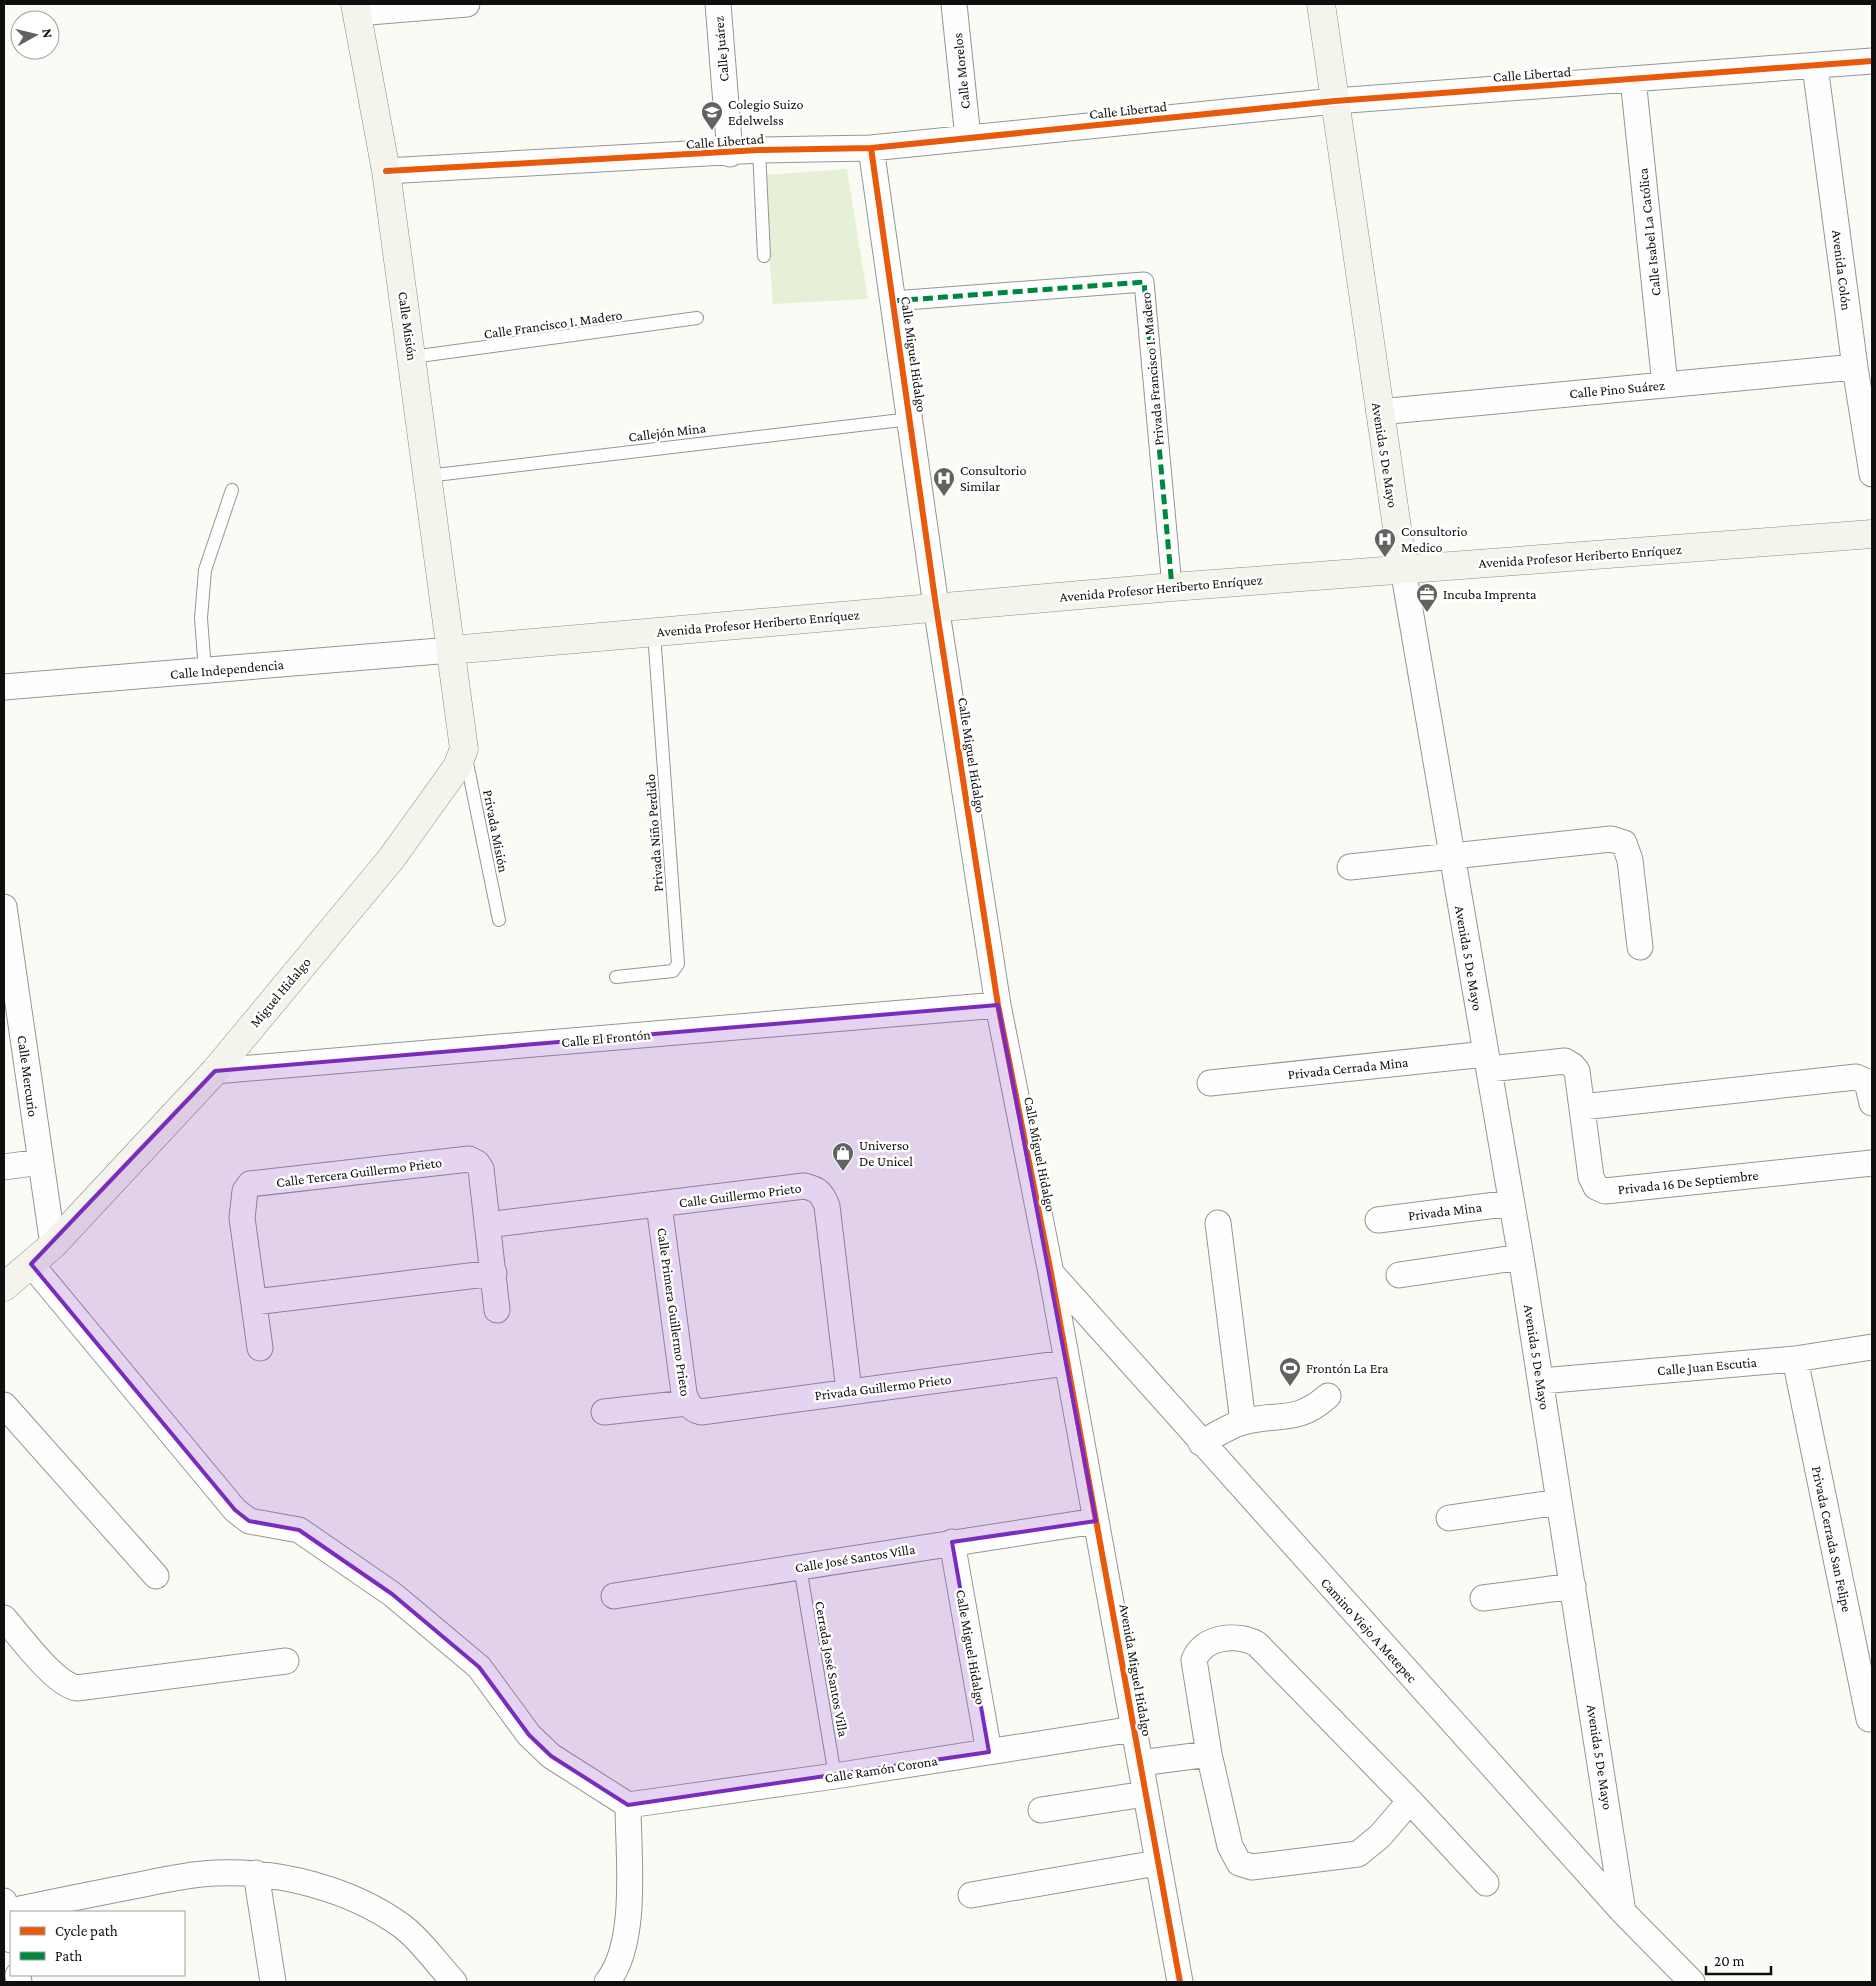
<svg xmlns="http://www.w3.org/2000/svg" width="1876" height="1986" font-family="'Crimson Pro',serif">
<rect width="100%" height="100%" fill="#fbfbf6"/>
<!-- green -->
<path fill="#e6f0d7" d="M847,169L868,299L773,304L763,175Z"/>
<g fill="none" stroke-linecap="round" stroke-linejoin="round">
<!-- service casing -->
<g stroke="#959593" stroke-width="14">
<path id="service" d="M759,150L764,256
M412,357L697,318
M427,476L910,419
M205,671L201,618L205,570L232,490
M466,758L499,920
M616,977L673,971L678,964L654,633
M800,1567L835,1776"/>
</g>
<!-- pedestrian casing -->
<g stroke="#959593" stroke-width="21">
<path id="pedestrian" d="M893,301L1144,282L1172,587"/>
</g>
<!-- minor casing -->
<g stroke="#959593" stroke-width="27">
<path id="minor" d="M718,4L730,154
M954,4L968,138
M357,13L467,4
M1815,66L1855,367L1872,474
M1633,79L1665,385
M871,148L936,606L998,1005L1051,1273L1180,1982
M386,171L759,150L871,148L1335,101L1872,61
M1379,412L1855,367
M1403,569L1521,1257L1623,1912
M4,687L451,650
M1350,867L1611,839L1624,843L1630,860L1640,947
M4,907L53,1245
M1489,1069L1565,1061L1573,1066L1577,1071L1591,1177L1596,1187L1605,1191L1872,1163
M215,1071L998,1005
M1210,1083L1486,1054
M1582,1107L1856,1077L1867,1082L1872,1103
M4,1167L40,1162
M659,1205L684,1393C687,1403 690,1409 701,1412L1066,1363
M1378,1220L1512,1203
M1218,1223L1243,1422
M487,1225L804,1186C818,1189 822,1193 827,1206L849,1391
M31,1264L235,1510L249,1521L299,1530L392,1594L479,1667L529,1735L551,1756L628,1805
M1051,1273L1623,1912L1692,1982
M1399,1275L1521,1257
M254,1302L494,1273
M260,1348L242,1218L245,1191L250,1184L469,1159L477,1163L481,1169L497,1310
M1795,1359L1869,1719
M1541,1381L1795,1359L1872,1347
M4,1405L156,1576
M604,1412L687,1403
M1201,1443C1214,1436 1229,1426 1243,1422C1279,1412 1295,1425 1328,1396
M1449,1518L1559,1502
M952,1542L989,1752
M614,1596L1096,1521
M1483,1598L1573,1586
M4,1618C20,1636 54,1684 77,1688L286,1661
M1140,1763L1209,1754
M1410,1801L1380,1836L1358,1854L1252,1867L1239,1863L1230,1846L1209,1754L1194,1660C1203,1636 1237,1633 1257,1644L1410,1801L1486,1883
M628,1805L835,1776L1134,1729
M1041,1810L1145,1794
M256,1873L273,1982
M971,1895L1157,1863
M4,1901L11,1940
M6,1912C52,1902 98,1893 144,1884C167,1879 192,1874 215,1873C278,1870 351,1889 402,1926C420,1939 438,1965 454,1982
M18,1975L19,1982
M607,1982C639,1943 628,1854 628,1805"/>
</g>
<!-- secondary casing -->
<g stroke="#8c8c8a" stroke-width="29">
<path id="secondary" d="M1321,4L1403,569
M451,650L1172,587L1872,534
M4,1287L53,1245L215,1071L391,859L457,767L464,749L386,171L355,4"/>
</g>
<!-- service -->
<use href="#service" stroke="#fefefe" stroke-width="12"/>
<!-- pedestrian -->
<use href="#pedestrian" stroke="#fefefe" stroke-width="19"/>
<!-- minor -->
<use href="#minor" stroke="#fefefe" stroke-width="25"/>
<!-- secondary -->
<use href="#secondary" stroke="#f5f4ec" stroke-width="28"/>
<!-- quiet -->
<path stroke="#00873e" stroke-width="5" stroke-dasharray="10 5" stroke-linecap="butt" d="M893,301L1144,282L1172,587"/>
<!-- cycleway casing -->
<g stroke="#fff" stroke-width="9">
<path id="cycleway" d="M871,148L936,606L998,1005L1051,1273L1180,1982
M386,171L759,150L871,148L1335,101L1872,61"/>
</g>
<!-- cycleway -->
<use href="#cycleway" stroke="#e8590c" stroke-width="6"/>
</g>
<!-- marked area -->
<path fill="#7b2cbf" fill-opacity="0.2" stroke="#7b2cbf" stroke-width="4" stroke-linejoin="round" d="M998,1005L1096,1521L952,1542L989,1752L628,1805L551,1756L529,1735L479,1667L392,1594L299,1530L249,1521L235,1510L31,1264L215,1071Z"/>
<!-- icons -->
<defs>
<g id="school-pin" transform="scale(1.125)"><path d="M0 17L-7.5 6A9.5 9.5 0 1 1 7.5 6Z" fill="#626260" stroke="#fff"/><path d="M0-5L7-2L0 1L-7-2ZM-4 1L0 2.5L4 1V4Q0 6-4 4Z" fill="#fff"/></g>
<g id="hospital-pin" transform="scale(1.125)"><path d="M0 17L-7.5 6A9.5 9.5 0 1 1 7.5 6Z" fill="#626260" stroke="#fff"/><path d="M-5-5h3v3.5h4V-5h3V5h-3V1.5h-4V5h-3Z" fill="#fff"/></g>
<g id="office-pin" transform="scale(1.125)"><path d="M0 17L-7.5 6A9.5 9.5 0 1 1 7.5 6Z" fill="#626260" stroke="#fff"/><path d="M-6-3h4V-5.5h4V-3h4V5H-6ZM-1-4.5V-3h2v-1.5ZM-6 0V1H6V0Z" fill="#fff"/></g>
<g id="shop-pin" transform="scale(1.125)"><path d="M0 17L-7.5 6A9.5 9.5 0 1 1 7.5 6Z" fill="#626260" stroke="#fff"/><path d="M-5-2.5h2.3a2.7 3.5 0 0 1 5.4 0H5L5.5 6h-11ZM-1.5-2.5h3a1.5 2.3 0 0 0-3 0Z" fill="#fff"/></g>
<g id="stadium-pin" transform="scale(1.125)"><path d="M0 17L-7.5 6A9.5 9.5 0 1 1 7.5 6Z" fill="#626260" stroke="#fff"/><path d="M0-5a6.5 5 0 1 0 0 10a6.5 5 0 1 0 0-10ZM-3.5-1.8h7v3.6h-7Z" fill="#fff"/></g>
</defs>
<g fill-rule="evenodd">
<use href="#school-pin" x="712" y="112"/>
<use href="#hospital-pin" x="944" y="478"/>
<use href="#hospital-pin" x="1385" y="539"/>
<use href="#office-pin" x="1427" y="594"/>
<use href="#shop-pin" x="843" y="1153"/>
<use href="#stadium-pin" x="1290" y="1368"/>
</g>
<g text-anchor="middle" dominant-baseline="central" stroke-width="5" stroke-linejoin="round" paint-order="stroke">
<!-- street labels -->
<g font-size="14" fill="#0f0f0f" stroke="#fff">
<text transform="translate(721 49) rotate(-95)">Calle Juárez</text>
<text transform="translate(961 71) rotate(-96)">Calle Morelos</text>
<text transform="translate(1532 74) rotate(-4)">Calle Libertad</text>
<text transform="translate(1128 110) rotate(-6)">Calle Libertad</text>
<text transform="translate(725 141) rotate(-4)">Calle Libertad</text>
<text transform="translate(1649 232) rotate(-96)">Calle Isabel La Católica</text>
<text transform="translate(1842 270) rotate(83)">Avenida Colón</text>
<text transform="translate(553 324) rotate(-8)">Calle Francisco I. Madero</text>
<text transform="translate(408 326) rotate(82)">Calle Misión</text>
<text transform="translate(914 354) rotate(82)">Calle Miguel Hidalgo</text>
<text transform="translate(1152 369) rotate(-95)">Privada Francisco I. Madero</text>
<text transform="translate(1617 389) rotate(-5)">Calle Pino Suárez</text>
<text transform="translate(667 432) rotate(-7)">Callejón Mina</text>
<text transform="translate(1385 455) rotate(81)">Avenida 5 De Mayo</text>
<text transform="translate(1580 556) rotate(-4)">Avenida Profesor Heriberto Enríquez</text>
<text transform="translate(1161 588) rotate(-5)">Avenida Profesor Heriberto Enríquez</text>
<text transform="translate(758 623) rotate(-5)">Avenida Profesor Heriberto Enríquez</text>
<text transform="translate(227 669) rotate(-5)">Calle Independencia</text>
<text transform="translate(972 755) rotate(81)">Calle Miguel Hidalgo</text>
<text transform="translate(496 831) rotate(79)">Privada Misión</text>
<text transform="translate(654 833) rotate(-94)">Privada Niño Perdido</text>
<text transform="translate(1469 958) rotate(80)">Avenida 5 De Mayo</text>
<text transform="translate(280 992) rotate(-50)">Miguel Hidalgo</text>
<text transform="translate(606 1038) rotate(-5)">Calle El Frontón</text>
<text transform="translate(1348 1068) rotate(-6)">Privada Cerrada Mina</text>
<text transform="translate(28 1076) rotate(82)">Calle Mercurio</text>
<text transform="translate(1040 1154) rotate(79)">Calle Miguel Hidalgo</text>
<text transform="translate(359 1172) rotate(-7)">Calle Tercera Guillermo Prieto</text>
<text transform="translate(1688 1182) rotate(-6)">Privada 16 De Septiembre</text>
<text transform="translate(740 1195) rotate(-7)">Calle Guillermo Prieto</text>
<text transform="translate(1445 1211) rotate(-7)">Privada Mina</text>
<text transform="translate(674 1312) rotate(82)">Calle Primera Guillermo Prieto</text>
<text transform="translate(1537 1357) rotate(81)">Avenida 5 De Mayo</text>
<text transform="translate(1707 1366) rotate(-5)">Calle Juan Escutia</text>
<text transform="translate(883 1387) rotate(-7)">Privada Guillermo Prieto</text>
<text transform="translate(1832 1539) rotate(78)">Privada Cerrada San Felipe</text>
<text transform="translate(855 1558) rotate(-9)">Calle José Santos Villa</text>
<text transform="translate(1369 1630) rotate(48)">Camino Viejo A Metepec</text>
<text transform="translate(971 1647) rotate(80)">Calle Miguel Hidalgo</text>
<text transform="translate(832 1669) rotate(80)">Cerrada José Santos Villa</text>
<text transform="translate(1136 1670) rotate(80)">Avenida Miguel Hidalgo</text>
<text transform="translate(1600 1757) rotate(81)">Avenida 5 De Mayo</text>
<text transform="translate(881 1769) rotate(-9)">Calle Ramón Corona</text>
</g>
<!-- poi labels -->
<g font-size="14" fill="#0f0f0f" stroke="#fff" text-anchor="start">
<text x="728" y="104">Colegio Suizo<tspan x="728" dy="16">Edelwelss</tspan></text>
<text x="960" y="470">Consultorio<tspan x="960" dy="16">Similar</tspan></text>
<text x="1401" y="531">Consultorio<tspan x="1401" dy="16">Medico</tspan></text>
<text x="1443" y="594">Incuba Imprenta</text>
<text x="859" y="1145">Universo<tspan x="859" dy="16">De Unicel</tspan></text>
<text x="1306" y="1368">Frontón La Era</text>
</g>
</g>
<!-- border -->
<rect width="1876" height="1986" fill="none" stroke="#0f0f0f" stroke-width="10"/>
<!-- legend -->
<rect x="10" y="1911" width="175" height="65" fill="#ffffff" stroke="#9f9f9f"/>
<rect x="20" y="1927" width="25" height="8" fill="#e8590c" stroke="#9f9f9f"/>
<text x="55" y="1936" font-size="15" fill="#0f0f0f">Cycle path</text>
<rect x="20" y="1952" width="25" height="8" fill="#00873e" stroke="#9f9f9f"/>
<text x="55" y="1961" font-size="15" fill="#0f0f0f">Path</text>
<!-- north arrow -->
<g transform="translate(35 35) rotate(82)"><circle r="24" fill="#ffffff" stroke="#9f9f9f"/>
<path d="M0-4L9 19L0 12L-9 19Z" fill="#626260"/>
<text y="-8" font-size="14" font-weight="bold" text-anchor="middle" fill="#0f0f0f">N</text>
</g>
<!-- scale -->
<path d="M1706 1966v8h65v-8" fill="none" stroke="#0f0f0f" stroke-width="2.5"/>
<text x="1714" y="1966" font-size="15" fill="#0f0f0f" stroke="#ffffff" stroke-width="4" paint-order="stroke">20 m</text>
</svg>
